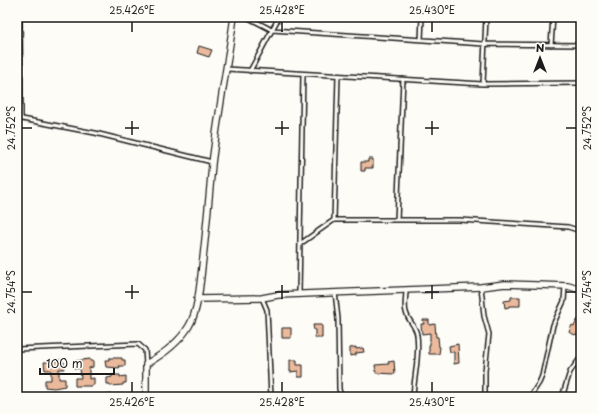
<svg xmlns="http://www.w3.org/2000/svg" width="598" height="414" font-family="'Playpen Sans',sans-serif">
<rect width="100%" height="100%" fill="#fdfcf7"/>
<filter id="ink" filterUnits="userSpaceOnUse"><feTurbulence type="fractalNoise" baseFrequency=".025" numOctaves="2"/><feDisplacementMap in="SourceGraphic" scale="8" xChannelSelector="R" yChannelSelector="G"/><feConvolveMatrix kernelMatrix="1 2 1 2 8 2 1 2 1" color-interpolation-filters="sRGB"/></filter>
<g filter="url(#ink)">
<!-- building -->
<path fill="#ebba9c" stroke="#1c1c1c" d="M199,46L212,50L209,57L197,53Z
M368,159H373V168H365V171H361V162H368Z
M511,297H520V306H509V307L505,308L504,301L511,300Z
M578,319L581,320V331L579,335L576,334L575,335L569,332L572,325L574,326Z
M423,320H429V325L435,324L436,337H438L439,347H440L439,354H429V345H430V333L422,334L421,324H424Z
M313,325H322V338H315V330H314Z
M282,328H291V338H282Z
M458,344L459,363L454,364V352H450L449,346Z
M356,347V349L363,348L364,352L356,353V355L350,356V348Z
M109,358H122V360H125V366H119L120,368L106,367L105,360H109Z
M90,359V361H93V367L89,368V379L94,378V385H91V386H75V378H81L80,368L75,369L74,361Z
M61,360V362H64V369H59V379H65V386L54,388L45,387V380H51V371L50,370H45L44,362H48V361Z
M290,360H297V365H303V377H298V371L290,372Z
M394,361L395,374L376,373L375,365L389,364L388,362Z
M112,375H120V377L126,376V383H123V385L110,386V384H107V378L112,377Z"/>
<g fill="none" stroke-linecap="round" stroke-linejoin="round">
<!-- lane casing -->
<g stroke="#1c1c1c" stroke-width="6">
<path id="lane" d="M20,17L21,119
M247,17L272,30L484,44L581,45
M421,40L422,17
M551,45L553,17
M227,69L483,84L581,83
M250,71L279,17
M483,84L486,17
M17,118L95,133L212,162
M334,220L338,76
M397,220L403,79
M300,244L334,220H460L568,227L581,231
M481,287L484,316L489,334L485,371V397
M406,291C406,297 404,306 406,312C408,321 416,326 417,335C420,356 414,376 413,397
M335,292L338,319L339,389L341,397
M299,294L303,74
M262,298L267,310L271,397
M17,349L138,344L145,350L146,364
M108,397L146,395
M530,397L539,383L542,376L553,325L564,301L565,286
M562,397L570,372L581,357"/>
</g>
<!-- street casing -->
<g stroke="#1c1c1c" stroke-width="8">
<path id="street" d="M197,299L262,298L278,295L481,287L505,284L568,286L581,290
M146,397V364C162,355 179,343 189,326C198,311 200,285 202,267C206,233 209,199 212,164C218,115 227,66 234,17"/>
</g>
<!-- lane -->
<use href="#lane" stroke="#fdfcf7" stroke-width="3"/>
<!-- street -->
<use href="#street" stroke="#fdfcf7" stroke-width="5.5"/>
</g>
</g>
<!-- ticks -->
<path fill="none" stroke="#1c1c1c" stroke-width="1.5" d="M132,22V32M282,22V32M432,22V32M132,121V135M282,121V135M432,121V135M22,128H32M125,128H139M275,128H289M425,128H439M566,128H576M132,285V299M282,285V299M432,285V299M22,292H32M125,292H139M275,292H289M425,292H439M566,292H576M132,382V392M282,382V392M432,382V392"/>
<!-- margin -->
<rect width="598" height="414" fill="none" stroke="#fdfcf7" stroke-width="44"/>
<!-- north arrow -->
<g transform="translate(540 58)" stroke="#fdfcf7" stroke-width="3" paint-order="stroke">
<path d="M0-3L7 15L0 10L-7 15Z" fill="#1c1c1c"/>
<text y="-6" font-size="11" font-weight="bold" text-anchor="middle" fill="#1c1c1c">N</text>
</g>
<!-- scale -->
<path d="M40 368v6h74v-6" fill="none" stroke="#1c1c1c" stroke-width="2"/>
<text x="46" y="368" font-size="12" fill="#1c1c1c" stroke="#fdfcf7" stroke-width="3" paint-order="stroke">100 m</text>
<rect x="22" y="22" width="554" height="370" fill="none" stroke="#1c1c1c" stroke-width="1.5"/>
<g font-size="10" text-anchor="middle" fill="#1c1c1c">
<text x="132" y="14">25.426°E</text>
<text x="282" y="14">25.428°E</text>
<text x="432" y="14">25.430°E</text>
<text transform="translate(11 128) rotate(-90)" y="4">24.752°S</text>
<text transform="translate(587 128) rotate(-90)" y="4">24.752°S</text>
<text transform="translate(11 292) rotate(-90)" y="4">24.754°S</text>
<text transform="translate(587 292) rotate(-90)" y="4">24.754°S</text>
<text x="132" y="406">25.426°E</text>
<text x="282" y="406">25.428°E</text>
<text x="432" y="406">25.430°E</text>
</g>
</svg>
